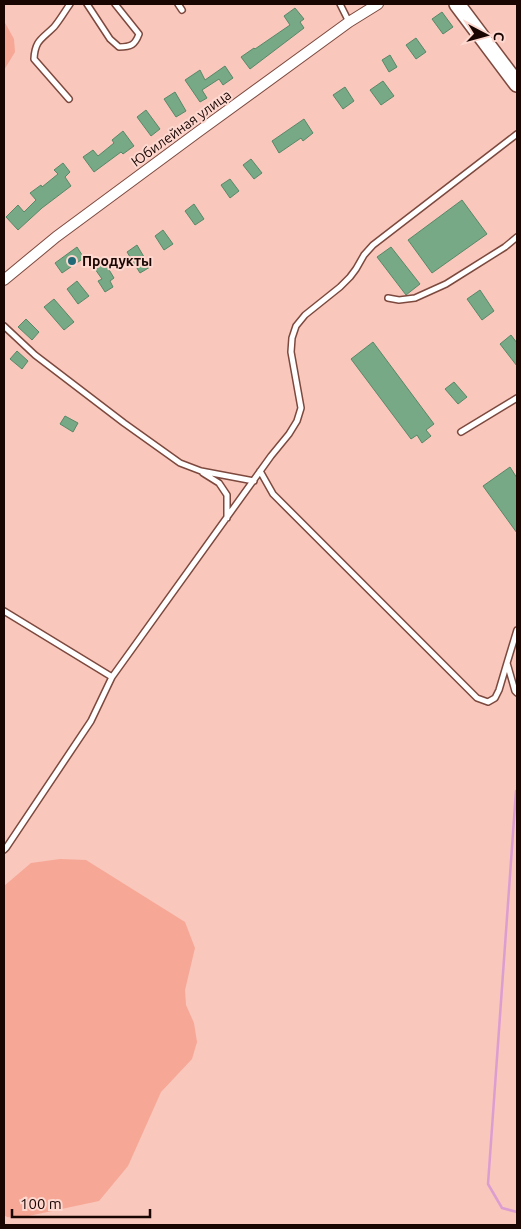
<svg xmlns="http://www.w3.org/2000/svg" width="521" height="1229" font-family="Ubuntu,sans-serif">
<rect width="100%" height="100%" fill="#f9c7bc"/>
<!-- green -->
<path fill="#f7a795" d="M4,21L14,39L15,52L4,70Z
M60,859L86,860L185,922L195,948L185,990L186,1005L194,1023L197,1042L192,1059L161,1092L128,1166L99,1201L19,1218L7,1217L4,1215V886L31,863Z"/>
<g fill="none" stroke-linecap="round" stroke-linejoin="round">
<!-- stream -->
<path stroke="#dc9dd1" stroke-width="2.5" d="M516,791L488,1184L502,1208L517,1212"/>
</g>
<!-- building -->
<path fill="#78a986" stroke="#588867" d="M295,8L304,19L300,22L304,28L250,69L241,57L254,48L255,49L290,25L284,16Z
M442,12L453,27L443,34L432,19Z
M416,38L426,52L416,59L406,45Z
M390,55L397,67L389,72L382,60Z
M225,66L233,78L223,85L219,79L202,90L207,98L200,102L185,80L200,70L205,80Z
M383,81L394,96L381,105L370,90Z
M345,87L354,101L343,109L333,95Z
M175,92L186,111L176,117L164,99Z
M146,110L160,129L151,136L137,117Z
M304,119L313,133L303,141L301,138L279,153L272,141Z
M123,131L134,146L123,154L121,152L94,172L83,157L93,150L98,156L114,143L112,140Z
M251,159L262,173L254,179L243,165Z
M63,163L70,172L65,177L71,186L42,208L18,230L6,217L18,205L24,212L36,200L30,193L41,185L42,187L58,174L54,170Z
M230,179L239,191L230,198L221,185Z
M462,200L487,234L432,273L408,240Z
M194,204L204,219L195,225L185,211Z
M163,230L173,244L164,250L155,236Z
M137,245L150,267L140,273L127,252Z
M77,247L84,258L62,273L55,263Z
M391,247L420,284L406,295L377,257Z
M105,263L114,278L110,281L113,287L105,292L98,281L102,279L95,269Z
M77,281L89,296L78,304L67,289Z
M480,290L494,311L482,320L467,299Z
M54,299L74,322L64,330L44,307Z
M26,319L39,332L32,340L18,327Z
M511,335L517,343V366L500,344Z
M373,342L434,424L426,430L431,436L422,443L417,435L411,439L351,359Z
M17,351L28,361L22,369L10,359Z
M454,382L467,397L458,404L445,389Z
M65,416L78,423L73,432L60,424Z
M510,467L517,478V533L483,486Z"/>
<g fill="none" stroke-linecap="round" stroke-linejoin="round">
<!-- lane casing -->
<g stroke="#7d493e" stroke-width="8">
<path id="lane" d="M87,4L110,39L119,47C131,47 135,45 139,34L115,4
M178,4L182,10
M340,4L349,22
M69,99L34,59C35,40 42,39 54,27C60,20 65,11 70,4
M388,298L399,300L415,298L446,284L505,247L517,237
M4,326L35,355L124,423L180,463L201,471L254,481
M461,432L517,398
M260,471L273,494L477,698L488,702L495,698L499,690L507,663
M203,473L219,483L227,495V518
M4,611L112,677
M517,630L507,663L515,691L517,693
M4,850L6,848L91,721L112,677L271,456L289,434L297,421L301,408L291,352L292,338L296,326L305,315L340,287L350,277L356,269L364,255L373,245L517,134"/>
</g>
<!-- street casing -->
<g stroke="#7d493e" stroke-width="12">
<path id="street" d="M4,280L56,237L198,132L349,22L378,4"/>
</g>
<!-- secondary casing -->
<g stroke="#7d493e" stroke-width="18">
<path id="secondary" d="M457,4L517,84"/>
</g>
<!-- lane -->
<use href="#lane" stroke="#fff" stroke-width="5"/>
<!-- street -->
<use href="#street" stroke="#fff" stroke-width="10"/>
<!-- secondary -->
<use href="#secondary" stroke="#fff" stroke-width="15"/>
</g>
<!-- markers -->
<circle fill="#216976" stroke="#fed8cf" stroke-width="2" cx="72" cy="261" r="5"/>
<g text-anchor="middle" dominant-baseline="central" stroke-width="4" stroke-linejoin="round" paint-order="stroke">
<!-- street labels -->
<g font-size="14" fill="#190603" stroke="#fed8cf">
<text transform="translate(181 128) rotate(-36)">Юбилейная улица</text>
</g>
<!-- poi labels -->
<g font-size="14" font-weight="bold" fill="#190603" stroke="#fed8cf" text-anchor="start">
<text x="82" y="261">Продукты</text>
</g>
</g>
<!-- border -->
<rect width="521" height="1229" fill="none" stroke="#190603" stroke-width="10"/>
<!-- north arrow -->
<g transform="translate(486 35) rotate(96)" stroke="#fed8cf" stroke-width="4" paint-order="stroke">
<path d="M0-4L9 19L0 12L-9 19Z" fill="#190603"/>
<text y="-8" font-size="14" font-weight="bold" text-anchor="middle" fill="#190603">С</text>
</g>
<!-- scale -->
<path d="M12 1209v8h138v-8" fill="none" stroke="#190603" stroke-width="2.5"/>
<text x="20" y="1209" font-size="15" fill="#190603" stroke="#fed8cf" stroke-width="4" paint-order="stroke">100 m</text>
</svg>
